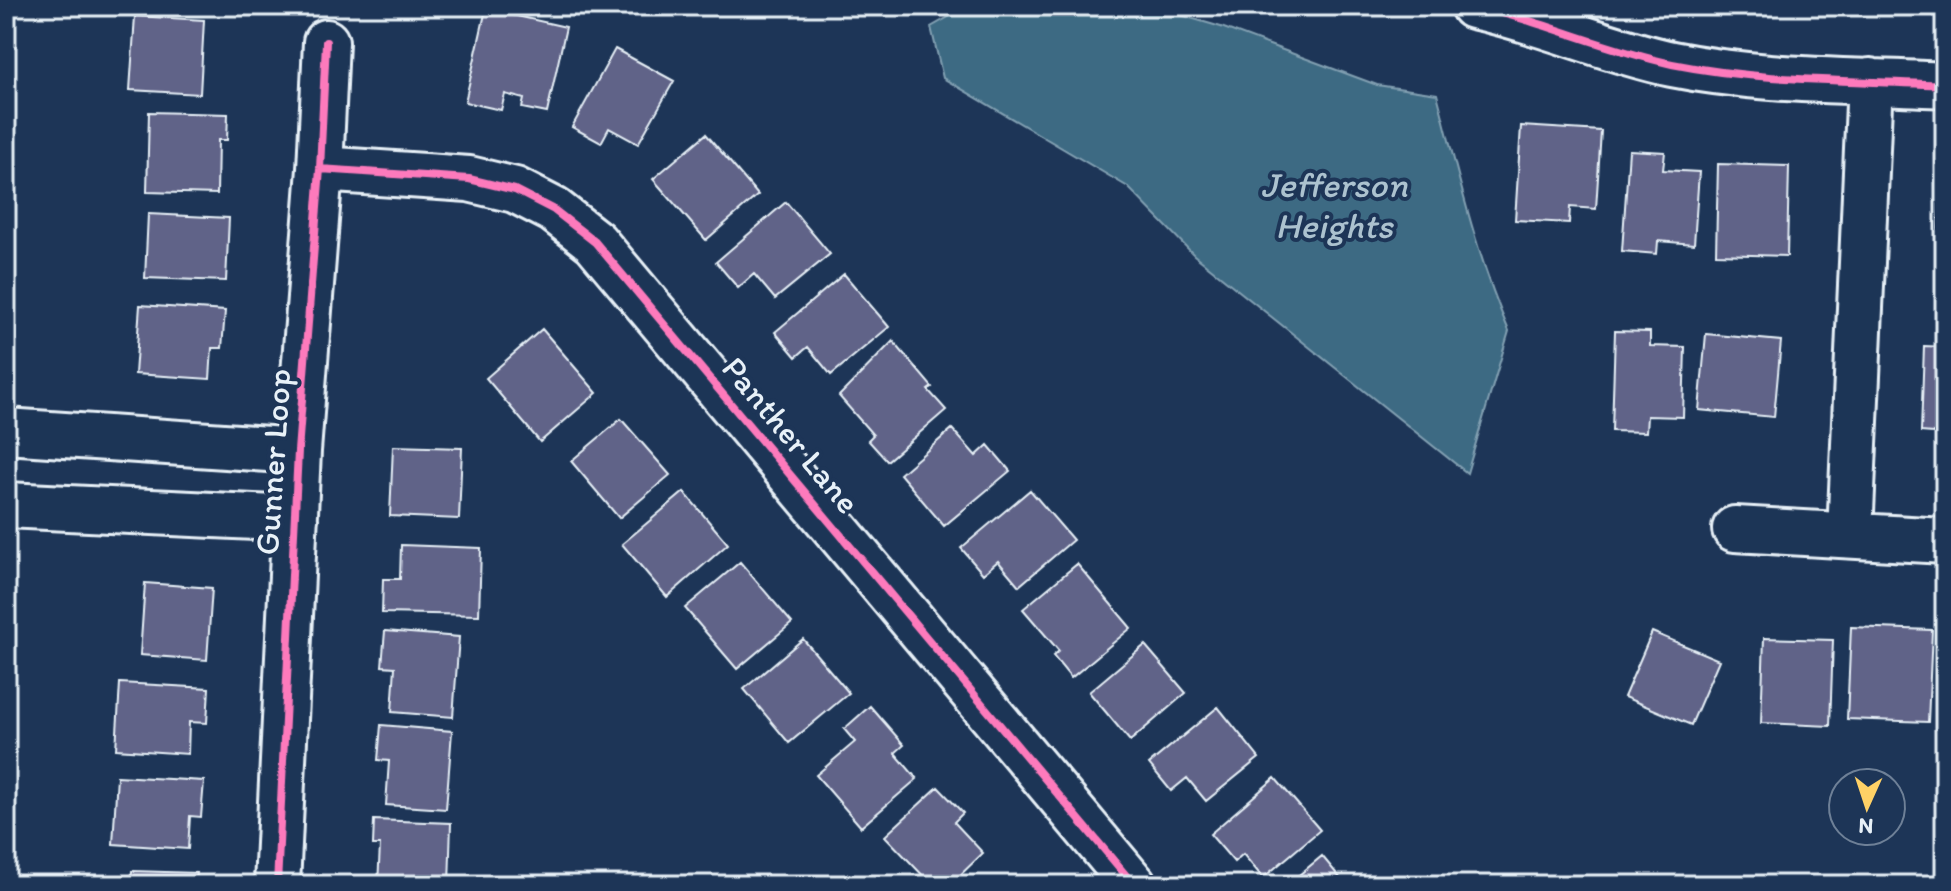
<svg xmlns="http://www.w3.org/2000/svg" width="1951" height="891" font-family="Itim,sans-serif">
<rect width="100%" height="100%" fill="#1d3557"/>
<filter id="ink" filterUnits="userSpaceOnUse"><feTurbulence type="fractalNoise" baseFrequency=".0125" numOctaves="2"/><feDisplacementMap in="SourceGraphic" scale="16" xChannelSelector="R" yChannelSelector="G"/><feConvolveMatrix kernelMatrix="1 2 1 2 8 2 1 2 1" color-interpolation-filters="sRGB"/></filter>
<g filter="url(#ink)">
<!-- water -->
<path fill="#3e6a83" stroke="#82a0b2" stroke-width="2" d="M968,6H1150L1221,27L1377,85L1437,94C1458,174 1476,255 1509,331L1467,473L1194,255L1128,187L943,78L931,27Z"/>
<!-- building -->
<path fill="#616388" stroke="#e8f1f8" stroke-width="2" d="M486,9L566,27L547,113L522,108L524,99L505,94L501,110L465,102Z
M135,16L204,20L200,94L130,90Z
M615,49L674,81L638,144L609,128L601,143L572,127Z
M149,112L228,114L227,140H218L217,194L147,192Z
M1521,126L1601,131L1596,209L1570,207L1569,223L1515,220Z
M706,134L758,195L706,240L653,179Z
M1629,150L1665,152L1663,170L1699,172L1694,244L1658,241L1657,254L1622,251Z
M1718,164L1789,166L1787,256L1716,254Z
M1940,181H1945V270L1937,269Z
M786,202L830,254L775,299L754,274L738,288L716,262Z
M148,214L229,218L226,281L145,278Z
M844,274L889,327L831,375L808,347L796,357L775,332Z
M140,305L225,311L222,348H212L210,379L135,374Z
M542,329L597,393L540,442L486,378Z
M1615,331L1650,332V346L1685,347L1683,417L1647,416L1646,432L1612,431Z
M1706,334L1781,341L1774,417L1699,410Z
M893,341L932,387L928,390L946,410L887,461L868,440L873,435L839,396Z
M1924,346L1945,347V434L1921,432Z
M621,419L670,475L619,518L571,461Z
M952,429L976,456L988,445L1010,471L944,526L900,474Z
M393,446L462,448L459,519L390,516Z
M1030,490L1073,540L1019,586L998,561L983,574L961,548Z
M684,492L728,544L667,597L622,544Z
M401,545L481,548L479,615L382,613L383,579H400Z
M740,562L792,623L737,669L685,608Z
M1077,564L1131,628L1071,678L1053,656L1059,651L1023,609Z
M145,583L212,588L207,660L140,655Z
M1851,627L1932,630L1928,722L1847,719Z
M385,631L459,637L453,717L392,712L395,667L382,666Z
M1652,632L1719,660L1691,725L1624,697Z
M1764,638L1833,640L1830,726L1761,723Z
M803,639L849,693L789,743L744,689Z
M1145,645L1186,693L1130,741L1089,692Z
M120,683L209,688L207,723L189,722L188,754L116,749Z
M870,706L904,745L895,753L917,779L861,827L816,775L855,742L844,729Z
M1218,707L1259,758L1206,801L1187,778L1171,791L1149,764Z
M381,725L452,731L446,809L386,805L389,761L378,760Z
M117,776L204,781L201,817L190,816L188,849L113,844Z
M1275,778L1320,830L1263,878L1243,854L1234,862L1210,834Z
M938,787L963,813L954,822L983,853L950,885H932L885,836Z
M374,820L451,823L449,885H378L380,845H373Z
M1322,856L1346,885H1287Z
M132,871L197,873L196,885H131Z"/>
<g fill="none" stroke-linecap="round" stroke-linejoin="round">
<!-- minor casing -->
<g stroke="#e8f1f8" stroke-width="50">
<path id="minor" d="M1473,6C1541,20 1605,50 1672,64C1761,82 1855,80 1945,85
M320,169L469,179L515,190L554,210L595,242L1134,885
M6,431L298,451
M6,505L295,519
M1735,529L1945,541
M1850,535L1870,81
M277,885L298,451L320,169L326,42"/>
</g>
<!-- minor -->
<use href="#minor" stroke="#1d3557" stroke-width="44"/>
<!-- cycleway casing -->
<g stroke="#1d3557" stroke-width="13">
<path id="cycleway" d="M1473,6C1541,20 1605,50 1672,64C1761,82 1855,80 1945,85
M320,169L469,179L515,190L554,210L595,242L1134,885
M277,885L298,451L320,169L326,42"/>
</g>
<!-- cycleway -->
<use href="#cycleway" stroke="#fd7abc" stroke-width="8"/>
</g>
</g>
<g text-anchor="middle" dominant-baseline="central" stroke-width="8" stroke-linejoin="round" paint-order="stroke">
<!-- street labels -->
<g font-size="34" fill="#e8f1f8" stroke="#1d3557">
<text transform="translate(791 435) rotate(50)">Panther Lane</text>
<text transform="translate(273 462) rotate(-86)">Gunner Loop</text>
</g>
<!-- water labels -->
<g font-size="36" font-style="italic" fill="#acc2cf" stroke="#1d3557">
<text x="1334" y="184">Jefferson<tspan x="1334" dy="41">Heights</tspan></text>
</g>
</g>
<!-- margin -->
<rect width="1951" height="891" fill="none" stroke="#1d3557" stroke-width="32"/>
<rect x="16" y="16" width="1919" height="859" fill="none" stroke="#e8f1f8" stroke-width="3" filter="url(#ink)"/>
<!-- north arrow -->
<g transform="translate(1867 807) rotate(183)"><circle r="38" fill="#1d3557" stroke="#6e8097" stroke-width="2"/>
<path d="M0-6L14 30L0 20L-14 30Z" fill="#ffd166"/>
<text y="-12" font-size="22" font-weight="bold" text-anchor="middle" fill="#e8f1f8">N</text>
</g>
</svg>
